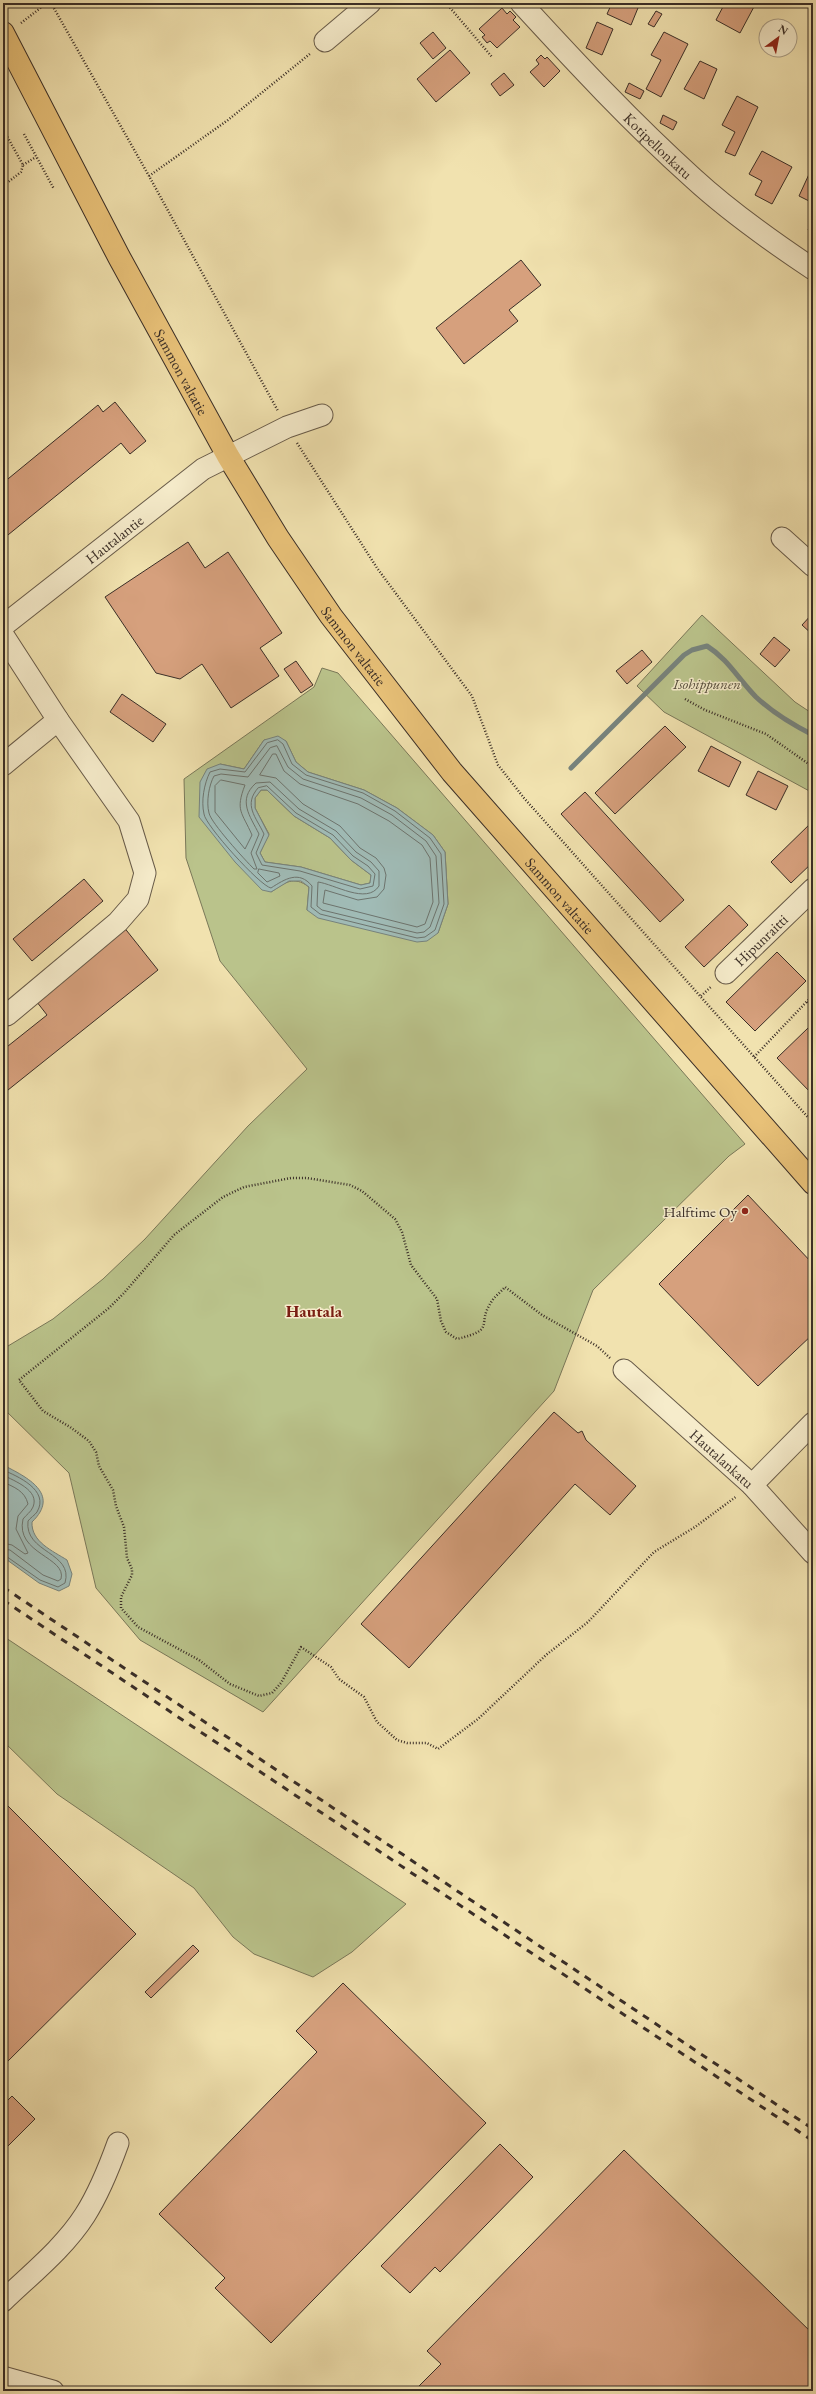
<svg xmlns="http://www.w3.org/2000/svg" width="816" height="2394" font-family="'EB Garamond',serif">
<rect width="100%" height="100%" fill="#f1e2af"/>
<filter id="stains"><feTurbulence type="fractalNoise" baseFrequency=".005" numOctaves="4"/><feColorMatrix values="0 0 0 0 .2 0 0 0 0 .09 0 0 0 0 .02 0 0 0 .5 -.17"/></filter>
<radialGradient id="worn" r=".72"><stop offset=".6" stop-color="#630" stop-opacity="0"/><stop offset="1" stop-color="#630" stop-opacity=".3"/></radialGradient>
<!-- green -->
<path fill="#bac38b" stroke="#7a7859" fill-rule="evenodd" d="M702,615L795,702L813,714V793L664,712L637,686Z
M322,668L338,673L745,1144L729,1156L593,1290L554,1391L263,1712L140,1640L96,1588L69,1473L3,1408V1349L53,1319L103,1279L145,1239L248,1126L307,1069L220,961L186,858L184,779L314,687ZM264,740L286,741L296,762L308,772L364,790L397,808L433,835L445,852L448,904L438,933L307,910L309,887C293,875 285,883 271,892L220,764L244,769Z
M261,790H267L294,816L330,838L351,860L371,875L370,883L361,885L301,867L265,862L260,853L269,834L255,808V798Z
M3,1636L406,1904L352,1952L313,1977L254,1954L233,1937L194,1888L57,1794L3,1741Z"/>
<!-- water -->
<path fill="#a0bbb6" stroke="#77837d" fill-rule="evenodd" d="M278,736L286,741L296,762L308,772L364,790L397,808L433,835L445,852L448,904L438,933L427,941L417,942L318,918L307,910L309,887L301,881H289L271,892L262,890L235,862L199,817L200,782L207,769L220,764L244,769L264,740ZM261,790H267L294,816L330,838L351,860L371,875L370,883L361,885L301,867L265,862L260,853L269,835L255,808V798Z
M3,1465C27,1477 61,1494 32,1522C31,1542 53,1551 67,1560L72,1574L69,1586L59,1591L39,1583L3,1557Z"/>
<g fill="none" stroke-linecap="round" stroke-linejoin="round">
<!-- shore -->
<path stroke="#6d746e" stroke-width="1" d="M278,740L283,744L292,764L306,775L363,793L395,811L430,838L441,854L444,904L435,930L425,937L417,938L320,914L311,907L312,886C299,870 285,879 271,888C260,886 205,825 204,814C201,801 204,784 210,772L220,769L245,772L267,743Z
M277,746L288,767L303,779L361,798L392,815L426,841L436,856L439,903L430,927L424,932L417,933L322,910L317,906L318,882C334,884 367,905 379,886V871L371,862L356,852L336,831L299,809L270,782L256,783C237,800 250,816 259,834L251,853L257,869H254C245,860 211,823 209,813C206,802 209,785 214,776L221,774L248,777L270,748Z
M273,754H276L284,771L300,784L358,804L389,821L422,845L430,858L433,902L425,924L417,927L323,903L325,890L358,900L377,897L384,889L386,875L384,868L376,858L360,848L340,826L303,804L276,778L260,775Z
M221,780L245,785C235,811 242,812 252,835L245,849L215,812V786Z
M267,786L296,813L333,835L353,856L368,866L375,874L373,886L360,889L300,871L262,865L256,853L264,834C256,817 243,805 258,788Z
M259,869L279,873L280,876L267,882L258,873Z
M3,1470C17,1476 50,1490 37,1512C35,1515 30,1518 28,1521C24,1553 74,1552 65,1583L58,1587L40,1580L3,1554
M3,1475C14,1481 40,1490 33,1507C31,1512 26,1515 23,1519C15,1554 67,1557 61,1579L58,1581L43,1575L10,1550L3,1549
M3,1482C14,1487 25,1491 28,1504L18,1516L16,1529L28,1553L25,1554L12,1545L3,1543"/>
<!-- stream -->
<path stroke="#77837d" stroke-width="5" d="M571,768L684,655L692,650L707,646C728,659 739,680 756,697C772,712 793,725 813,735"/>
</g>
<!-- building -->
<path fill="#d6a07d" stroke="#3a2e27" d="M612,3H640L631,25L607,14Z
M725,3H756L740,33L716,20Z
M502,8L507,14L510,11L516,17L513,20L520,27L497,48L490,41L487,43L482,37L485,35L479,29Z
M656,11L662,14L654,27L648,24Z
M597,22L613,29L602,55L586,48Z
M433,32L446,48L433,59L420,43Z
M664,32L688,44L661,97L646,89L661,60L651,55Z
M450,50L470,73L436,102L417,79Z
M770,50H780L778,55Z
M541,55L545,59L547,57L560,71L544,87L530,72L539,64L536,60Z
M700,61L717,69L704,99L684,89Z
M504,73L514,85L500,96L491,84Z
M629,83L644,91L640,99L625,92Z
M737,96L758,107L735,156L725,152L735,132L722,125Z
M663,115L677,122L673,130L660,123Z
M762,151L792,167L772,204L755,195L762,181L749,174Z
M810,172L813,174V203L799,196Z
M813,219V232L808,230Z
M521,260L541,285L509,310L518,321L464,364L436,328Z
M115,402L146,441L130,454L121,443L3,539V483L98,405L103,412Z
M188,542L205,568L228,552L282,633L260,648L279,676L231,708L202,664L180,679L156,673L105,597Z
M813,613V635L802,625Z
M774,637L790,650L775,667L760,654Z
M642,650L652,662L627,684L616,671Z
M296,661L313,685L301,693L284,669Z
M122,694L166,724L153,742L110,712Z
M665,726L686,747L615,814L595,793Z
M711,746L741,762L729,787L698,771Z
M758,771L788,786L776,810L746,795Z
M585,792L684,900L660,922L561,814Z
M813,821V862L791,883L771,862Z
M84,879L103,901L32,961L13,939Z
M729,905L748,925L704,967L685,947Z
M123,926L158,970L3,1094V1050L47,1015L33,997Z
M777,952L806,981L755,1031L726,1002Z
M808,1028L813,1033V1095L777,1058Z
M748,1195L813,1264V1334L758,1386L659,1284Z
M554,1412L578,1433L582,1431L586,1440L636,1486L610,1515L575,1484L409,1668L361,1624Z
M3,1801L136,1934L3,2066Z
M193,1945L199,1951L151,1998L145,1992Z
M343,1983L486,2123L271,2343L215,2288L225,2278L159,2214L317,2052L296,2031Z
M12,2096L35,2119L3,2151V2105Z
M500,2144L533,2177L440,2272L435,2267L410,2293L381,2266Z
M624,2150L813,2334V2387L809,2391H414L441,2364L427,2351Z"/>
<g fill="none" stroke-linecap="round" stroke-linejoin="round">
<!-- minor casing -->
<g stroke="#685b49" stroke-width="23">
<g id="minor">
<path id="s1" d="M521,3C576,63 632,123 693,178C730,212 771,241 813,269"/>
<path d="M325,41L370,3"/>
<path d="M782,538L813,566"/>
<path id="s2" d="M3,626L203,469L287,427L322,415"/>
<path d="M3,635L58,720L129,821L145,873L138,899L118,922L7,1015"/>
<path d="M3,765L58,720"/>
<path id="s3" d="M726,973L813,889"/>
<path id="s4" d="M624,1370L752,1485L813,1553"/>
<path d="M752,1485L813,1423"/>
<path d="M3,2301C31,2274 64,2248 85,2215C99,2193 109,2168 118,2143"/>
<path d="M3,2377L53,2391"/>
</g>
</g>
<!-- major casing -->
<g stroke="#3a2e27" stroke-width="24">
<g id="major">
<path id="s5" d="M3,33L119,257L228,456L278,538L331,616L452,772L813,1183"/>
</g>
</g>
<!-- path -->
<path stroke="#3a2e27" stroke-width="2.5" stroke-dasharray="1 2" stroke-linecap="butt" d="M51,3L149,176L278,411
M446,3L492,57
M21,23L47,3
M3,129L23,165L21,172L3,186
M24,134L54,189
M23,165L36,157
M149,176L228,120L311,53
M297,443L377,568L472,696L498,765L524,798L813,1123
M685,699L705,710L766,734L813,767
M701,996L712,986
M807,1002L813,1007
M754,1057L813,995
M610,1358L597,1346L542,1315L505,1287C501,1292 495,1296 492,1301C475,1325 498,1329 457,1339L446,1332L441,1321L437,1299L411,1265L402,1232L395,1219L362,1191L350,1185L307,1178H291L244,1187L223,1197L174,1235L124,1293L109,1308L19,1380L43,1411L70,1427L89,1441L96,1452L99,1466L113,1490L116,1506L124,1527L127,1558L132,1569V1575L121,1597V1608L138,1627L199,1660L230,1684L259,1696L272,1693L281,1683L301,1647L331,1667L339,1679L364,1697L377,1722L397,1740L407,1743H427L438,1749L478,1719L546,1655L588,1622L654,1552L695,1527L737,1496"/>
<!-- minor -->
<use href="#minor" stroke="#f6eccb" stroke-width="21"/>
<!-- major -->
<use href="#major" stroke="#e8c178" stroke-width="22"/>
<!-- rail -->
<path stroke="#3a2e27" stroke-width="3" stroke-dasharray="7 7" stroke-linecap="butt" d="M3,1587L813,2129
M3,1600L813,2141"/>
</g>
<!-- markers -->
<circle fill="#8f2418" stroke="#f6eccb" stroke-width="1.5" cx="745" cy="1211" r="4"/>
<g text-anchor="middle" dominant-baseline="central" stroke-width="3" stroke-linejoin="round" paint-order="stroke">
<!-- street labels -->
<g font-size="15" fill="#3a2e27" stroke="#f6eccb">
<text stroke="none"><textPath href="#s1" startOffset="198">Kotipellonkatu</textPath></text>
<text stroke="none"><textPath href="#s5" startOffset="383">Sammon valtatie</textPath></text>
<text stroke="none"><textPath href="#s2" startOffset="141">Hautalantie</textPath></text>
<text stroke="none"><textPath href="#s5" startOffset="707">Sammon valtatie</textPath></text>
<text stroke="none"><textPath href="#s5" startOffset="1031">Sammon valtatie</textPath></text>
<text stroke="none"><textPath href="#s3" startOffset="48">Hipunraitti</textPath></text>
<text stroke="none"><textPath href="#s4" startOffset="132">Hautalankatu</textPath></text>
</g>
<!-- park labels -->
<g font-size="15" font-style="italic" fill="#544c3b" stroke="#f6eccb">
<text x="707" y="683">Isohippunen</text>
</g>
<!-- poi labels -->
<g font-size="15" fill="#3a2e27" stroke="#f6eccb" text-anchor="end">
<text x="737" y="1211">Halftime Oy</text>
</g>
<!-- quarter labels -->
<g font-size="17" font-weight="bold" fill="#7a1f14" stroke="#f6eccb">
<text x="314" y="1311">Hautala</text>
</g>
</g>
<!-- margin -->
<rect width="816" height="2394" fill="none" stroke="#f1e2af" stroke-width="16"/>
<rect x="4" y="4" width="808" height="2386" fill="none" stroke="#3a2e27" stroke-width="2"/>
<rect x="8" y="8" width="800" height="2378" fill="none" stroke="#3a2e27"/>
<!-- north arrow -->
<g transform="translate(778 38) rotate(32)"><circle r="19" fill="#f6eccb" stroke="#aba089"/>
<path d="M0-3L7 15L0 10L-7 15Z" fill="#8f2418"/>
<text y="-6" font-size="11" font-weight="bold" text-anchor="middle" fill="#3a2e27">N</text>
</g>
<rect width="100%" height="100%" filter="url(#stains)"/>
<rect width="100%" height="100%" fill="url(#worn)"/>
</svg>
